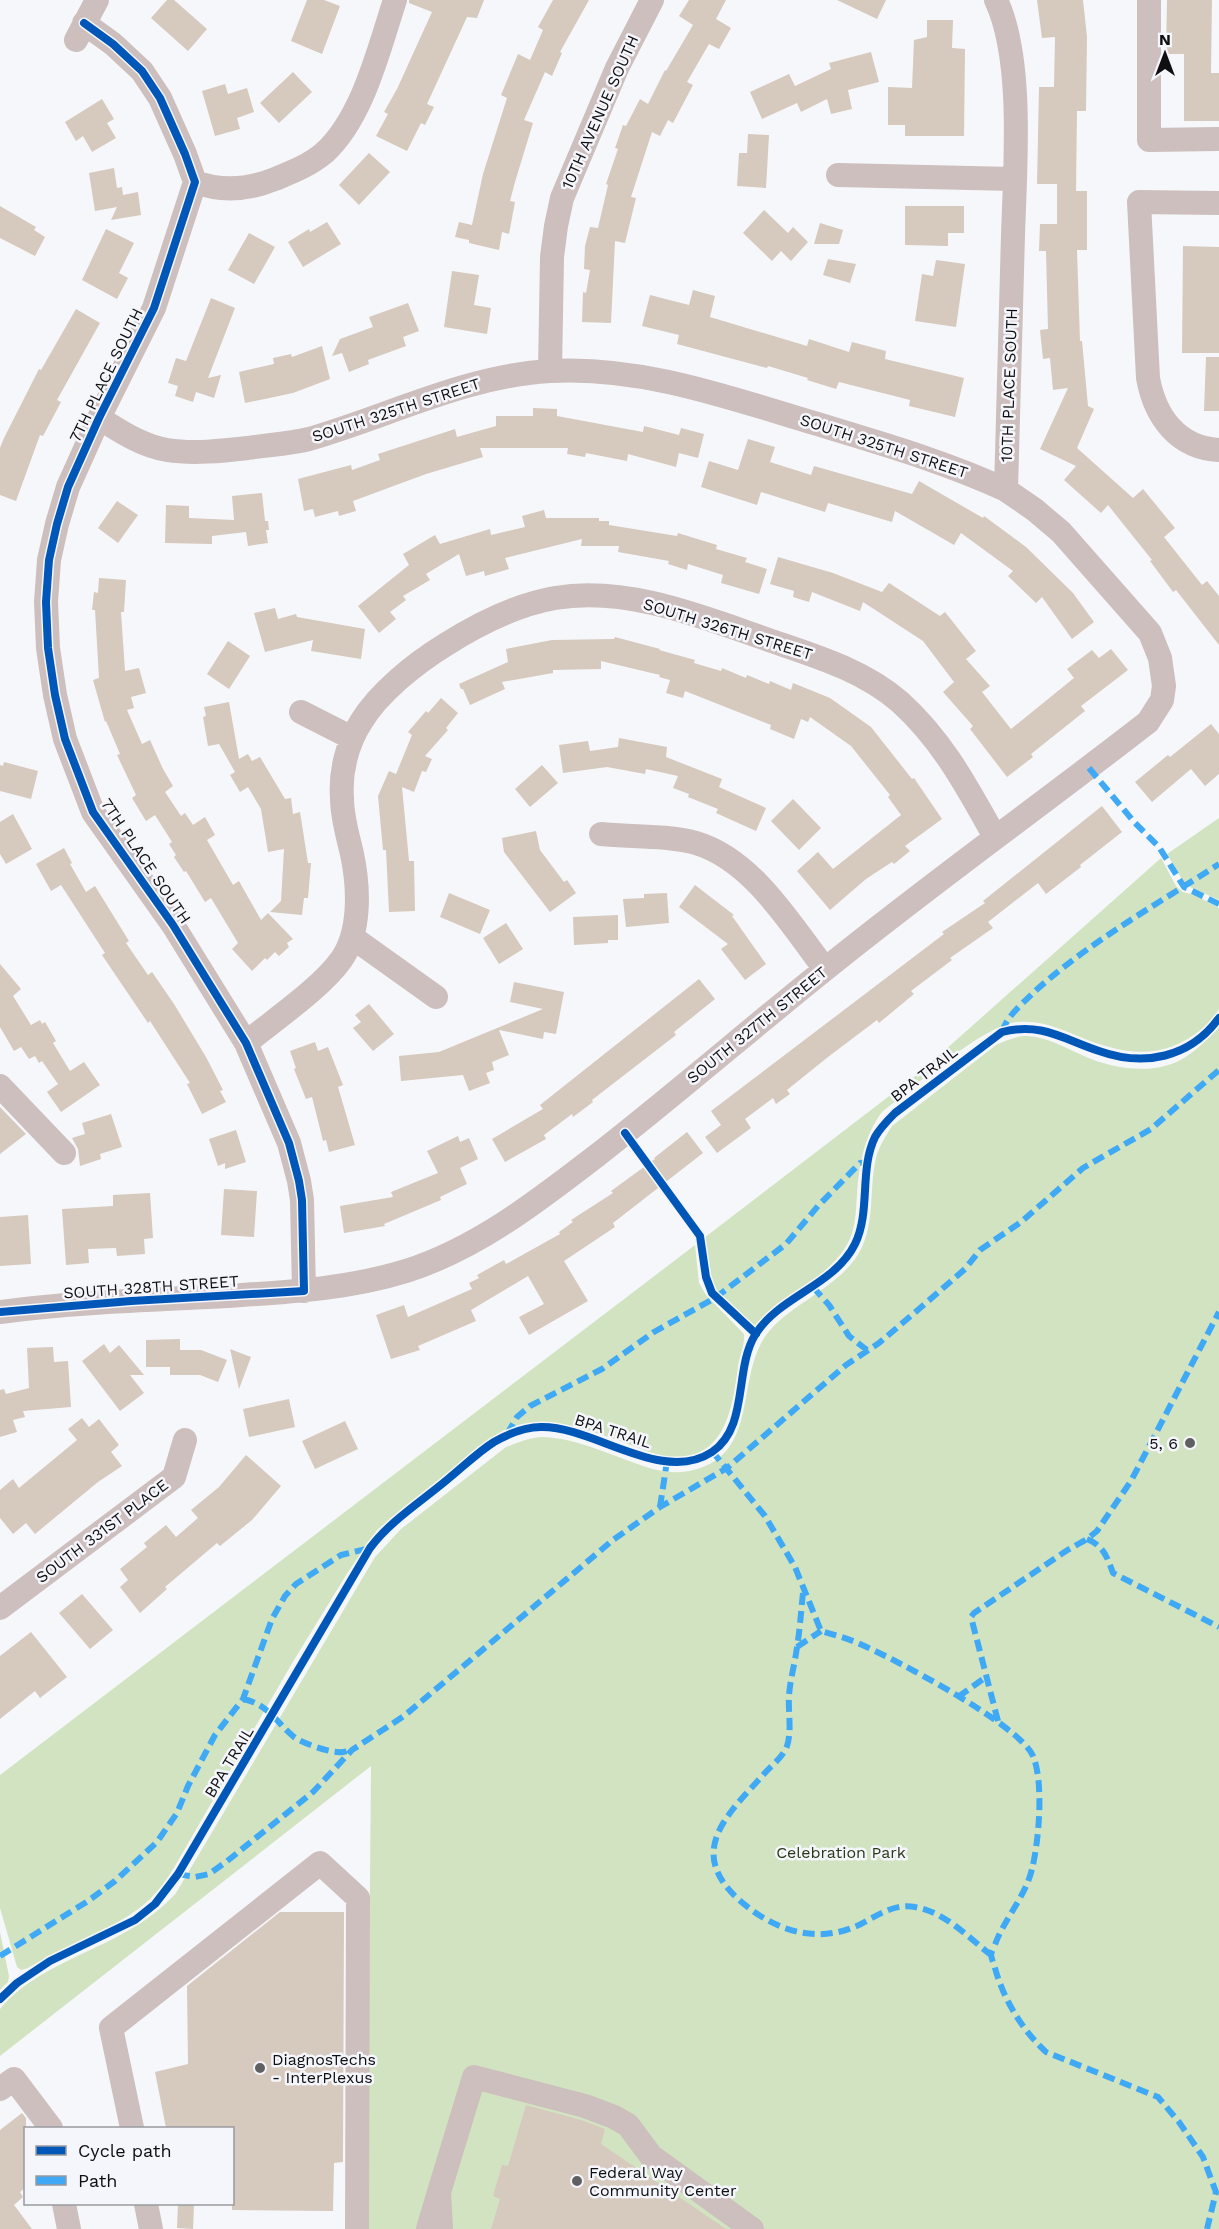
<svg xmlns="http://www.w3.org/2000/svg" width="1219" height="2229" font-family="'Work Sans',sans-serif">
<rect width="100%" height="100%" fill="#f6f7fb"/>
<!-- green -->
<path fill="#d2e3c1" d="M1219,818V900L1190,887L1183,881L1167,854Z
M1161,858L1176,886L1183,892L1195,895L1219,908C1219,932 1219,956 1219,981C1219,989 1219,1000 1219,1008C1217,1015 1207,1024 1202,1029C1169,1055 1139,1057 1099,1044C1072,1035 1047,1019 1017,1022C983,1025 912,1089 882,1112C864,1136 859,1165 857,1195C856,1208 856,1223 851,1236C840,1267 799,1289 775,1309C767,1315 762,1322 754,1328H751C734,1313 714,1299 708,1276C705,1264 706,1250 704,1238L918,1074Z
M1219,1028V2229H367L371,1766L0,2056V2009C47,1954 125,1950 176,1893L375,1557L401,1529L506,1447C517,1443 528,1438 541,1437C571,1437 604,1452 632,1462C651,1469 669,1475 689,1471C765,1456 731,1371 772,1328C798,1300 846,1283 862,1247C875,1219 869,1187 876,1158C879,1146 886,1136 892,1126L996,1045C1007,1040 1016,1036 1027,1036C1048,1037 1066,1048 1084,1056C1113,1069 1155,1076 1184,1058C1196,1051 1208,1038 1219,1028Z
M695,1245L699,1283L706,1295L744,1334C745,1344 740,1355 738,1366C732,1413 724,1464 663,1457C615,1441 545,1405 497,1434L377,1530L348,1572L291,1665L175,1866C168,1878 160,1889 150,1899C121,1927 64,1947 28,1968L21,1970L17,1967L0,1908V1775Z
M0,1932L9,1976L8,1982L0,1990Z"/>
<!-- building -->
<path fill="#d6c9bd" d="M167,0H174L207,29L188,51L151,18Z
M307,0H324L340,6L322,54L291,41Z
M409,0H484L477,18L467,17L427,104L434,107L425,125L421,123L407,151L376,136L388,114L384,112L397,89L432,12L409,3Z
M553,0H589L560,52L562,53L552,76L545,72L524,120L533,123L515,182L510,201L515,202L509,234L502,232L499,250L469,243V240L455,237L459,222L472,225L483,174L507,98L501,95L518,54L530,60L543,30L538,27Z
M689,0H726L716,19L731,28L719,49L709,44L687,82L693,85L673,123L668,120L660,136L652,132L631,197L636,198L625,243L615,241L611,323L582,322L583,292L586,293L590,270L584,269L585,246L590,227L598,228L608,185L606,184L618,149L615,148L623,125L626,126L640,99L648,104L665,70L666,71L693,25L679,16Z
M837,0H886L877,19Z
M1037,0H1083L1087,37L1086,111H1077L1076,191H1087V250H1077L1080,341H1082L1088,406L1094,409L1077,448L1133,498L1143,489L1175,528L1164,537L1202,585L1207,581L1219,596V645L1176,590L1173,592L1150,561L1152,560L1108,505L1101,513L1064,480L1076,466L1040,449L1068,388L1053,390L1050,358L1043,359L1040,330L1048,329L1046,251H1039L1040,224H1057V184H1037L1039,87H1054L1055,37L1042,38Z
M1167,0H1212L1211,73H1219V121H1184V54H1166Z
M927,20H953L952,48L965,49L964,136H905V125H888V87L912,88L914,40L927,37Z
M871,52L879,82L848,90L852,109L831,114L827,99L801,112L797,103L762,119L750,92L789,74L795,86L831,69L829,63Z
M293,72L312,92L279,123L260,103Z
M225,84L228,94L247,88L254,112L237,118L240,129L215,136L202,91Z
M102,99L114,119L107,123L116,138L92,152L83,136L76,141L65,122Z
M748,134L769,135L766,188L737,186L739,153H747Z
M369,153L390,172L359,205L339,185Z
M114,168L117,188L122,187L123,195L138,192L141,215L111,220L117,207L95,211L89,173Z
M0,206L36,227L34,230L45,237L35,256L0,238Z
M905,206H964V233H948V246L905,245Z
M764,210L788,233L793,227L808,242L791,261L781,251L772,261L743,233Z
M327,222L341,244L303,267L288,242L309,229L310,232Z
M820,223L843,230L839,244H814Z
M106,229L134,243L119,273L128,278L117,299L82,280Z
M249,233L275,247L254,284L228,270Z
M1183,246L1219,247V353H1182Z
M828,259L856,264L850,283L823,275Z
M936,260L965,264L956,327L915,321L922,274L933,276Z
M452,271L479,275L474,305L491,308L487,334L444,327Z
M693,290L715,296L710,317L807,346L809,339L849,352L852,342L886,351L885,359L964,378L955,417L909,406L910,400L839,382L836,389L807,380L808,378L768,366L767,368L677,344L679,335L642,326L650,295L689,305Z
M211,298L235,308L208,378L221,375L214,398L196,392L193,402L175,396L178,386L168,383L176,358L186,361Z
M408,303L419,331L403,337L406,346L368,360L369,364L349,372L342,353L332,356L340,339L373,327L369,317Z
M76,309L100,323L57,400L61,402L43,436L40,435L16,501L0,495V448L4,438L39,369L41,370Z
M322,346L330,379L293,393L245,403L239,372L274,364L273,358L291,354L292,357Z
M1206,357H1219V411H1204Z
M533,408L557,409V416L643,432L644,426L679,435L681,428L704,434L698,458L679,453L676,467L628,454L627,461L586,453L585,457L567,454L568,448H480L483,457L426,474L353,501L356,511L339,516L338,511L315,517L313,509L304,511L298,479L351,465L352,470L380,460L378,454L455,429L457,437L496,426V416H533Z
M748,439L775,447L770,462L811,475L814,466L912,494L919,481L983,518L984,516L1026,547L1073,593L1094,622L1072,639L1042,597L1036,603L1008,576L1013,571L961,533L954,545L895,511L892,522L828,503L825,512L761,492L757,505L701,487L709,461L738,470Z
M262,493L265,521H268L269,530H266L268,543L248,546L246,532L212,536V544L165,543L166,505L189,506V518L234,520L232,496Z
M117,501L138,515L118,543L98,528Z
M544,510L546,518H599V521H609V525L677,536L678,533L717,545L716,549L747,558L745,562L767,569L759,594L721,583L723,575L688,564L687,570L668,564L669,561L618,552L619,546H581L582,539L505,558L509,569L485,576L484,571L466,576L459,554L426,574L430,580L403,596L406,600L390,612L396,619L379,633L358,606L409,565L403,554L435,535L440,544L490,529L491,535L525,527L522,516Z
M778,557L833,573L882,592L889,583L940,616L945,612L976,651L966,659L990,686L982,692L1011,729L1074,678L1067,669L1092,650L1099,658L1111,649L1128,670L1081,706L1085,711L1031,754L1033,757L1007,777L970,729L973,726L943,692L954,682L923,641L863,602L860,611L812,592L809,602L793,597L794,591L770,584Z
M99,578L126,580L124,612H121L125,671L139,668L146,693L131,697L134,708L127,710L142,744L150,740L163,769L173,786L165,792L181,816L185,813L193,825L205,817L215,835L207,840L233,885L239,881L261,920L268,913L293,939L287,943L289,947L279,956L275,952L267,960L265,958L252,971L232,949L238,943L211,898L205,902L186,871L184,872L174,857L176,855L169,844L172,842L155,815L146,821L132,798L136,795L117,755L120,754L106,721L105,722L93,680L99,678L95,610H92L94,592L98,593Z
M275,608L278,619L296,614L297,617L365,629L361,659L311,651L313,640L265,652L254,613Z
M615,637L660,649L659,650L695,660L694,663L721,671L722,668L746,678L747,675L769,684L770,681L791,690L793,683L830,698L871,727L912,779L914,778L942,819L905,846L910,851L894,864L892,862L866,879L830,910L797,871L818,852L833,869L901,815L888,797L890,795L851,746L810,717L808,722L801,719L794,739L770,729L771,725L685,691L683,698L666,693L670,680L659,677L660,675L601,661V669L553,670V673L502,682L505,689L470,705L463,689H461L459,684L508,662L506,649L552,640L614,639Z
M228,641L250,656L229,689L207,674Z
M441,698L458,713L446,728L448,730L425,756L432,759L426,772L422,771L414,792L402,787L409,861H414L415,911L389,912L386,850H383L378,796L389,771L396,774L412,735L408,732L426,711L428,713Z
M229,702L239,759L248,754L252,761L260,757L285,799L291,798L293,814L300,812L308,863H311L308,898H304L302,915L270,912L281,901L284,849L268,852L261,809L248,787L240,792L230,775L235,772L219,744L208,746L203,717L206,716L204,707Z
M1211,724L1219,734V774L1205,786L1191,769L1152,802L1135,782L1168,755L1170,757Z
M619,738L667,747L666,757L722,779L719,787L766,808L756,831L716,813L718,809L688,797L689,794L673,788L678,776L646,769L645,774L607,767L563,773L559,745L588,741L590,751L618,747Z
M4,762L38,771L31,799L0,791V765L3,766Z
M542,765L558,783L530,807L515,789Z
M793,799L821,828L799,850L771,821Z
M1102,806L1122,832L1080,865L1081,867L1046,894L1038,883L988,922L993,928L950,958L952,960L911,991L914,994L879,1023L877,1020L828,1057L787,1090L790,1094L776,1104L773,1098L745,1119L751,1128L717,1153L705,1137L721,1125L711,1111L944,934L942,932L985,903L983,901Z
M13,814L32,849L6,864L0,854V822Z
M536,831L540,850L564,882L567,880L576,893L550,912L504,852L502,838Z
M64,848L72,863L70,864L86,892L95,886L129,941L126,943L148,975L152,972L174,1004L206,1057L223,1090L220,1091L226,1102L202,1114L187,1084L190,1083L150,1021L148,1023L127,992L102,955L105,953L61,885L51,891L36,864Z
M695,885L734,915L732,916L766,964L745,980L721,949L728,944L679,907Z
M449,893L490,910L480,934L440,917Z
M667,893L669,923L626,927L623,899L644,898V894Z
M618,915V940H608V943L574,945L573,917Z
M506,923L523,949L499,964L483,938Z
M0,964L21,989L13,996L31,1025L40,1020L42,1024L45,1022L56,1041L53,1043L70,1071L84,1062L100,1085L61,1112L47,1092L58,1084L42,1061L39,1063L35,1056L29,1059L21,1047L14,1051L0,1027Z
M699,979L715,999L674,1032L676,1035L592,1100L593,1102L573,1117L572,1114L544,1135L546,1139L505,1162L492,1139L543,1109L540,1105Z
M514,982L564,992L556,1034L544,1032L543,1039L499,1030L509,1055L492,1062L494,1070L486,1073L490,1083L469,1091L463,1075L401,1081L399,1056L439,1052L543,1009L510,1002Z
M369,1004L394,1034L373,1051L353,1028L361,1022L355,1015Z
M315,1042L318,1051L328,1047L343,1085L338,1087L355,1145L329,1152L326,1140L323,1141L312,1097L306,1099L294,1069L296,1068L290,1051Z
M0,1107L26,1134L0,1154Z
M111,1114L122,1147L100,1154L101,1159L80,1166L78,1149L72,1138L85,1134L82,1123Z
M236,1130L246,1162L225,1169V1163L218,1166L209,1139Z
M687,1132L703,1153L613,1223L615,1227L564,1261L588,1301L529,1335L519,1317L544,1304L528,1276L471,1310L476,1321L418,1346L420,1350L391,1359L376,1315L404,1305L408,1317L472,1289L469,1283L479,1278L477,1275L504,1260L506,1264L560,1234L559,1232L573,1222L571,1220L613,1193L611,1191L655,1159L654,1158Z
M458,1136L460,1142L469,1138L478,1159L460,1168L467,1184L440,1197L441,1200L384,1224L385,1226L344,1233L340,1206L393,1197L391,1192L438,1173L427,1151Z
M224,1189L257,1191L254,1237L221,1235Z
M150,1193L153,1238L144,1239L145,1254L117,1256L116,1248L88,1249L89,1263L66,1265L62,1209L113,1206V1195Z
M28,1215L31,1264L0,1266V1217Z
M180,1339V1350H201L227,1360L218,1382L200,1375H170V1367H146V1340Z
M104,1344L110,1353L119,1345L144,1375H130L144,1393L120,1411L82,1361Z
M53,1347L54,1362L68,1361L71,1407L23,1411L25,1417L13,1420L17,1432L0,1437V1390L4,1389L6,1394L29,1388L27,1348Z
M230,1349L251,1357L239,1389Z
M289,1399L295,1427L249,1437L243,1409Z
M82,1418L89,1427L99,1419L119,1445L111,1452L122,1466L98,1482L35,1534L26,1523L13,1534L0,1518V1490L13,1479L19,1488L77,1440L68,1429Z
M345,1421L358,1449L315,1469L302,1441Z
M246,1455L281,1486L252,1520L220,1546L217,1543L165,1587L167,1589L140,1613L120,1587L128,1580L120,1569L147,1547L144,1543L166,1525L176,1537L198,1518L191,1510L219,1487Z
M82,1594L113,1630L90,1649L59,1613Z
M31,1632L67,1677L40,1698L35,1691L0,1719V1656Z
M280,1912H344L343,2162L334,2163L333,2211L232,2210V2128H166L155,2072L188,2064L187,1986Z
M526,2105L581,2120L605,2129L601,2144L726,2229H491L500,2199L493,2196L502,2165L508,2166Z
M22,2113L26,2118V2187L20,2192L23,2197L14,2205L32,2229H0V2130Z
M178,2204H194L193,2229L177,2228Z"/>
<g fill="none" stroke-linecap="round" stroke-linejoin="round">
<!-- minor -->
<path stroke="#ccbfbd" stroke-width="24" d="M1149,0V140L1219,139
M84,23L113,44L142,71L160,98L185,154L195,182L154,308L99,418L68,487L57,524L49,560L46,602L48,648L55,695L65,739L93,812L173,925L246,1043L289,1143L299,1181L302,1200L304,1291
M76,40L97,0
M838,175L1014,179
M195,182C222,192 248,190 275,179C292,172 310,165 324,153C363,118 379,48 395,0
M1219,203L1139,202L1148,378C1155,417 1178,448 1219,450
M550,371L552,257L556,226L562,198L617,68L652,0
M99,418C120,431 142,446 167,450C193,454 222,451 248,448C267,445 289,444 309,439C389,416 465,376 550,371C641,366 727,397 814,423C879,443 944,461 1006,490
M301,712L352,738
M601,834C631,837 666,835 696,843C753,860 791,925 825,969
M352,937L436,997
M246,1043C274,1020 321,988 341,960C361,932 359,887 352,854C348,836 342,818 342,798C340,772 347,744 361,722C379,692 416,663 445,645C478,624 515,605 555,598C626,586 700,616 766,639C812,655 862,669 900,702C943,741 967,787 995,837
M0,1086L64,1153
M0,1312C75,1302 152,1300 227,1296C287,1292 348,1289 406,1271C476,1249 538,1201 595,1157C672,1097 747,1032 823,971C929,885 1040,806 1148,722L1162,700L1164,686L1160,658L1150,633L1061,532L1035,510L1006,490C1008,405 1011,320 1013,235C1015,169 1024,59 996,0
M0,1608L174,1477L185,1440
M0,2089L14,2079L51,2128
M132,2128L111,2028L320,1863L358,1898L357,2229
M439,2192L474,2077L585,2106L614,2117L628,2125L651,2156L752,2229
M64,2204L69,2229
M146,2204L151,2229
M428,2229L439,2192L441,2229"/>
<!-- quiet -->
<path stroke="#3fa9f5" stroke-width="6" stroke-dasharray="12 6" stroke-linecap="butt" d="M1089,768L1135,823L1159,847L1184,887L1219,904
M1002,1032C1007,1016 1022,1004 1033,993C1089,942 1156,905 1219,864
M813,1287L829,1305L849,1336L867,1350
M507,1434L517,1417L530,1406L602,1369L654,1332L715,1298L786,1244L818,1206L860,1163L868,1162
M712,1451L765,1516L795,1567L821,1631C834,1635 847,1638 860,1644C895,1659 1020,1725 1033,1756C1044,1782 1039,1841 1032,1869C1026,1895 1006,1917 996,1942C995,1945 992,1951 991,1954C991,1958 994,1964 995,1968C1003,1998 1022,2030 1046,2052L1158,2097L1179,2122L1203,2157L1210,2176L1216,2192L1207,2229
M660,1507L667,1461
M1087,1539C1104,1546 1107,1557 1113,1573L1219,1627
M803,1593C801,1611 800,1629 797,1647C795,1663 790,1680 789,1696C788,1712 792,1731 787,1746C783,1757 772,1765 764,1774C729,1813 686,1850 737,1898C772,1930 816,1946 861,1924C878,1915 895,1903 915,1907C945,1912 968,1937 991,1955
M797,1647L821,1631
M958,1697L986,1677
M243,1699C268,1704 276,1722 294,1737C302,1743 328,1752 338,1752C342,1753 348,1751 352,1750
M998,1721L971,1617L974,1613L1066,1551L1087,1539L1097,1531L1131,1481L1219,1312
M178,1874L195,1877L209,1874L226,1862L313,1792L352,1750L404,1716L613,1540L660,1507L727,1468L846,1365L879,1343L919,1309L965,1269L980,1250L1021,1222L1083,1168L1151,1129L1219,1070
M0,1956L88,1901L115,1881L157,1842L177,1813L188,1786L215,1735L243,1699L272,1619L285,1596L296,1584L341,1555L370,1548"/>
<!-- cycleway casing -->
<g stroke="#f5f6fc" stroke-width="11">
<path id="cycleway" d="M625,1133L700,1236L706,1277L712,1293L756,1334
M0,1312L131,1301L304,1291L302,1200L299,1181L289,1143L246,1043L173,925L93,812L65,739L55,695L48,648L46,602L49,560L57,524L68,487L99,418L154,308L195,182L185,154L160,98L142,71L113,44L84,23
M0,1999L17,1983L50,1961L135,1920L155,1904L178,1874L370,1548C390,1521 422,1501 448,1479C463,1467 478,1452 494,1442C508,1434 525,1427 541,1427C594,1426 662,1485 712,1452C749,1427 734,1370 755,1335C779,1296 834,1286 855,1244C871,1211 859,1170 875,1137C880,1128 888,1120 895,1113L1002,1032C1041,1022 1063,1039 1099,1051C1144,1067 1190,1058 1219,1018"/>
</g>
<!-- cycleway -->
<use href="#cycleway" stroke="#0057b8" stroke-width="8"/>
</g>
<!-- markers -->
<g fill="#606063" stroke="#f5f6fc" stroke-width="2">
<circle cx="1190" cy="1443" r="6"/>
<circle cx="260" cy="2068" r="6"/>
<circle cx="577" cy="2181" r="6"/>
</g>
<g text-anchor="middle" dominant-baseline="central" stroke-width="5" stroke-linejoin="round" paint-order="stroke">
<!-- street labels -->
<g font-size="16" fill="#0f0f11" stroke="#f5f6fc">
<text transform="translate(600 112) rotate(-66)">10TH AVENUE SOUTH</text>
<text transform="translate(106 375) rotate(-64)">7TH PLACE SOUTH</text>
<text transform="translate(1009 385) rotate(-88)">10TH PLACE SOUTH</text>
<text transform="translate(396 410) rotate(-18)">SOUTH 325TH STREET</text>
<text transform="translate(884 446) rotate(18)">SOUTH 325TH STREET</text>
<text transform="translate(728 629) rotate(17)">SOUTH 326TH STREET</text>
<text transform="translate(146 861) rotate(56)">7TH PLACE SOUTH</text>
<text transform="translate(757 1025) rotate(-39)">SOUTH 327TH STREET</text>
<text transform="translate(924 1074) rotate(-38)">BPA TRAIL</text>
<text transform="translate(151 1287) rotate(-4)">SOUTH 328TH STREET</text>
<text transform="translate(613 1431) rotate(18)">BPA TRAIL</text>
<text transform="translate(102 1531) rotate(-37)">SOUTH 331ST PLACE</text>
<text transform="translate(229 1762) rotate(-59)">BPA TRAIL</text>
</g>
<!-- poi labels -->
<g font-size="16" fill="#0f0f11" stroke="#f5f6fc" text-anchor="start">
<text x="1178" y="1443" text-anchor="end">5, 6</text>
<text x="272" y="2059">DiagnosTechs<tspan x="272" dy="18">- InterPlexus</tspan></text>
<text x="589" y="2172">Federal Way<tspan x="589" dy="18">Community Center</tspan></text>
</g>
<!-- park labels -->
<g font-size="16" fill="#293916" stroke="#f5f6fc">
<text x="841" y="1852">Celebration Park</text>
</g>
</g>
<!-- legend -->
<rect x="24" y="2127" width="210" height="78" fill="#f5f6fc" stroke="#999a9e" stroke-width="1.5"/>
<rect x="36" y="2146" width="30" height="9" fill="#0057b8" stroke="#999a9e" stroke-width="1.5"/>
<text x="78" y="2157" font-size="18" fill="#0f0f11">Cycle path</text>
<rect x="36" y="2176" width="30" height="9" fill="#3fa9f5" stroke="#999a9e" stroke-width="1.5"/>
<text x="78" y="2187" font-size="18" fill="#0f0f11">Path</text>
<!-- north arrow -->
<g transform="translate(1165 54)" stroke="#f5f6fc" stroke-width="4.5" paint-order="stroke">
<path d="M0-4.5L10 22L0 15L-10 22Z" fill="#0f0f11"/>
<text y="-9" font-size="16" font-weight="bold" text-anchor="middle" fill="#0f0f11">N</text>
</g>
</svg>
